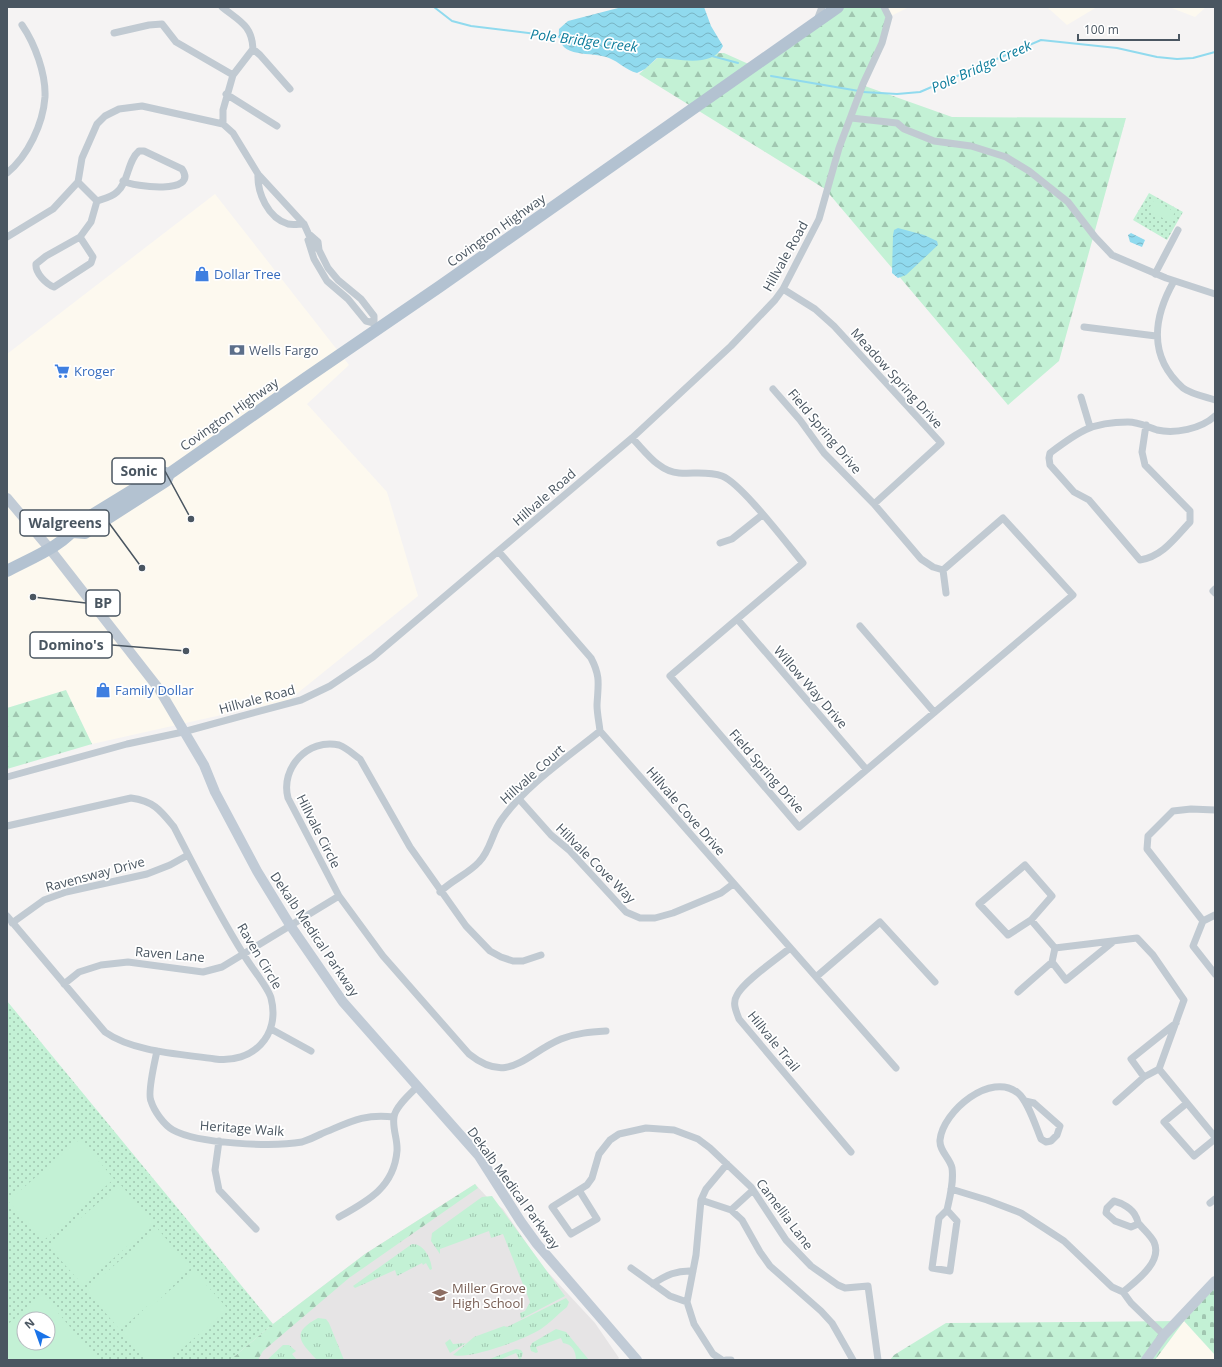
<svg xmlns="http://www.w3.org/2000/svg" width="1222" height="1367" font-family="'Open Sans',sans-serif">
<defs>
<pattern id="grass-tufts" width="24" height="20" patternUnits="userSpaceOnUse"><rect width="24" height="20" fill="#c3f1d5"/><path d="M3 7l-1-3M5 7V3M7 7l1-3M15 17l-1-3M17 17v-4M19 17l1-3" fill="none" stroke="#a0c6b0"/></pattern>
<pattern id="forest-firs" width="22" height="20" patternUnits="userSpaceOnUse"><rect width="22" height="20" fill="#c3f1d5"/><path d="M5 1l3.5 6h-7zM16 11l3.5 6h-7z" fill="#a0c6b0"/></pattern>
<pattern id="cemetery-stones" width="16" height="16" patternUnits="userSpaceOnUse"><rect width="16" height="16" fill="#c3f1d5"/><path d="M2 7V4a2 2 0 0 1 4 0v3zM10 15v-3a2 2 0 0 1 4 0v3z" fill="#a0c6b0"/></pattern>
<pattern id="park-dots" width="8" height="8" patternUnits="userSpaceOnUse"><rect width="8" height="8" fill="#c3f1d5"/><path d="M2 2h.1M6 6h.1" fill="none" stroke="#a0c6b0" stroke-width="1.8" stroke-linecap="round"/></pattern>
<pattern id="water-waves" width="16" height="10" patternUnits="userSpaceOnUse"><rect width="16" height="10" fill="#90daee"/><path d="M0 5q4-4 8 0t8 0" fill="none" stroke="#78b4c4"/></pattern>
</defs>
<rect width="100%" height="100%" fill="#f5f3f3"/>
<!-- commercial -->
<path fill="#fdf9ef" d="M884,7H909L889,17Z
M1047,7H1097L1067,25Z
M1169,7H1206L1195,17Z
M215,194L349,365L307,404L387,492L418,596L289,700L92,744L66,690L7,708V354Z
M1184,1321L1215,1355V1360H1155Z"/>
<!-- education -->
<path fill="#e6e4e5" d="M475,1184L487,1197L503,1209L542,1266L595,1323L619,1358L617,1360H230L273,1324L365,1254Z"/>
<!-- grass -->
<path fill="url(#grass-tufts)" d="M492,1196L565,1296L521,1319L520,1313L525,1311L530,1302L503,1234L491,1238L489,1231L440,1249V1254L431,1241L432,1233L482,1197Z
M412,1244C424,1244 431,1258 432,1269L430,1270L426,1263L423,1265L422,1263L397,1276L395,1270L355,1288L353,1286Z
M566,1298L569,1302L567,1307C558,1314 550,1323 541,1329C526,1339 468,1360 453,1355L474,1337L504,1326L507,1327Z
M318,1318L326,1319L329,1323L344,1360H317C300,1342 290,1333 318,1318Z
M556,1329L566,1332L589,1360H576C576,1351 572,1344 563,1343L561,1338L536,1347L538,1352L536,1353L531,1351L530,1347L532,1343Z
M450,1339L453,1344L466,1343L450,1353L445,1343Z
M283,1345H289L296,1351L292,1354L297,1360H267Z
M516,1349L521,1350L523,1353L521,1359H519L516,1353L499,1360H487Z"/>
<!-- forest -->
<path fill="url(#forest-firs)" d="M834,7H884L889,17L862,85L952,117L1126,118L1059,361L1008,405L825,189L639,74L661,55L724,53L753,66Z
M66,690L92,744L7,769V708Z
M475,1184L478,1188L349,1278L263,1351L258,1360H230L273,1324L365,1254Z
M1184,1321L1155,1360H890L894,1355L946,1323Z"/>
<!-- cemetery -->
<path fill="url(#cemetery-stones)" d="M1215,1287V1355L1184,1321Z"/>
<!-- park -->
<path fill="url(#park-dots)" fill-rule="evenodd" d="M1149,193L1183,212L1167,240L1133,220Z
M7,1001L273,1324L230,1360H7ZM24,1319H48V1343H24Z"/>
<!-- garden -->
<path fill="#c3f1d5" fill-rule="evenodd" d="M1154,200L1175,212L1170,222L1148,210Z
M80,1139L114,1179L43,1241L8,1201Z
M120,1184L154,1223L83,1285L48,1246Z
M157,1228L191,1268L120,1330L86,1290Z
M193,1270L228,1309L169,1360H146L122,1332Z
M43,1295L98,1360H7V1325ZM24,1319H48V1343H24Z"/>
<!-- water -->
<path fill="url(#water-waves)" d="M622,7H704L711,26L723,46C712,69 677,58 657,58L645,69L637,73C626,70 619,62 609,58C591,50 556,61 559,29L568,21Z
M898,228L924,235L937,241L938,245L906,275L898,278L892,273L893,235L894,230Z
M1131,233L1145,240L1142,247L1130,242L1128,235Z"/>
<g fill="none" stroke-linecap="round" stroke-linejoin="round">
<!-- stream -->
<path stroke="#90daee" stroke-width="2" d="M434,7L452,21L471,26L561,37
M712,56L738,63
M771,76L859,91
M863,92L897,94L920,92L1041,40L1117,48L1157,57L1177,59L1193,58L1215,52"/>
<!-- street -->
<path stroke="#c1cad2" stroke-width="7" d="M222,7C239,21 252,25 253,49L233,75L223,110V124L233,133L258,174L304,224L313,244L319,250
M817,20L822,7
M114,33L149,25L162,24L176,42L233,75
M253,49L260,55L290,89
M226,94L277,126
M851,118L897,123L904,129L934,141L971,146L1006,157L1029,171L1068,202L1095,237L1112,255L1166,278L1215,294
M7,173C28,156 43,124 45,97C46,74 35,44 22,25
M258,174C257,193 268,218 288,224C293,225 299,224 304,224
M78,182L97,201
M310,235L318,242L319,250L328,268L338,280L361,299L374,316V323L378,328
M7,237L53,209L78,182L82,158L97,124L105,116L119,109L142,106L223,124
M80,237L91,222L97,201C103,199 112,197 117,192C129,182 127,161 139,151H144L182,169C199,195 134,187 123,181
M80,237L93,257L91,263L54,287C46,284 35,273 36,264L46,256Z
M308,240L314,259L327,281L348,299L366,321L374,323
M1155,274L1178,230
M1174,281C1153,318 1148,357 1183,388C1191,394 1206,397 1215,400
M783,289L815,309L834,326L941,443L874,504
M1084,327L1156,336
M773,389L800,420L824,453L874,504L921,559L933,567L943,570
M1081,397L1090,427
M1146,425L1142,452L1145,465L1190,511V522C1175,538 1162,557 1140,560L1089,500L1074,492L1050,465L1049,458L1050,453C1078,432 1091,422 1128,422C1139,422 1147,427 1157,430C1175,434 1201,429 1215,416
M632,438C645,451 659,472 679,473C694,474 708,471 722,476C741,483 787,544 803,563L670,676L799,827L1073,595L1003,518L943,570L946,593
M720,543L732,539L762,515
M499,552L591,658C601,677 598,685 597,705C597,713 599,722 600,731L896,1068
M1215,589L1213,591L1215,593
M738,620L866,769
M860,626L934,712
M7,777L127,744L183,732L301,700L330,686L373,657L632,438L731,346L775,300L783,289L819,219L839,148L863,84L882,43L889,17L884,7
M519,799L551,835L569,850L626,912L640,918H655L673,913L721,893L733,884
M7,826L131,798C154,801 161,811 174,827C196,870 218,914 244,955C250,966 268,987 271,998C281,1036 252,1064 215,1059C181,1054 133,1052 105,1032L7,916
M1025,865L1052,896L1031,920L1008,935L979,904Z
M440,892C452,880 468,874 479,862C491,850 492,832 502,819C526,785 568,757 600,731
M1215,915L1203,921L1193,946L1215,974
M1031,920L1055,948L1137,938L1153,955L1184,1000L1159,1069L1215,1137
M1203,921L1147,849L1148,836L1173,811L1191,809L1215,810
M12,923L44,900L66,892L147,874L170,865L188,855
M790,948C777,959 744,981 737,995C732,1003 736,1011 739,1019L851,1152
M1055,948L1052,962L1066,980L1114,941
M541,955L523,961H513L501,957L490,951L466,926L410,847L360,759C353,754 347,748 339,745C308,738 280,768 288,798L339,896L383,956L469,1054C509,1086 525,1054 561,1039C576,1033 591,1032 606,1031
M816,977L880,922L935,982
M64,984L79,972L101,965L128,962L203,972L222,967L339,896
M1018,992L1052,962
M271,1029L311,1051
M157,1051C155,1061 147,1093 151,1101C154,1111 164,1125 173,1130C198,1144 273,1147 302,1142C308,1140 315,1137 321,1134C348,1123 363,1113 394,1117
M1159,1069L1144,1077L1131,1059L1176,1023
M1116,1102L1144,1077
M1187,1103L1164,1122L1194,1156L1215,1139
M219,1141L215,1170L219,1190L256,1229
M951,1189L987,1200L1021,1213L1064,1241L1112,1287L1123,1292L1131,1303L1164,1335
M579,1190L597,1219L571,1234L552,1207L587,1185L592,1178L599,1154L610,1140L619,1134L646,1128L674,1130L698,1139L710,1148L751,1187L786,1240L811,1266L838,1285L845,1288L868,1286L878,1360
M701,1200L731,1210L742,1220L760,1252L770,1266L821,1311L832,1323L853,1360
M1210,1203L1215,1199
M731,1210L753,1190
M947,1210L939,1218L932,1268L950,1271L957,1221L947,1210C950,1197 954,1181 952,1168C950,1158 939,1151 940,1140C943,1111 991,1071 1018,1093C1028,1101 1036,1127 1041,1139L1046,1142L1051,1141L1057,1135L1060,1126L1034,1103L1025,1101
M339,1217C368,1201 394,1187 397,1151C398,1140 392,1128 394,1117C395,1107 411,1093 418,1086
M631,1268L670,1296L687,1302
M653,1284C666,1275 677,1270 693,1271
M1123,1292C1136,1281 1163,1262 1154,1242C1150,1235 1145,1231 1140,1225C1137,1223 1138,1220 1136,1217C1133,1209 1122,1203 1114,1201L1107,1208L1106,1213L1115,1221L1131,1227L1138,1224
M722,1360L713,1354L694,1324L687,1302L696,1255L701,1200L706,1189L727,1164
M726,1360H731"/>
<!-- secondary -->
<path stroke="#c1cbd6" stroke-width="10" d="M7,498L49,548L159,689L204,765L215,792L257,871L290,925L343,1002L479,1156L521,1222L537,1244L637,1360
M1146,1360L1164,1335L1215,1281"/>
<!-- primary -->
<path stroke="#b3c2d1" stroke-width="12" d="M73,532L85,533L166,481L169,474L306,378L439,287L838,7
M7,571C31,558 64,546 79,523L162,472L169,474"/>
</g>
<!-- icons -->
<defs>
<g id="shop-bare" transform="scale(1.2)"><path d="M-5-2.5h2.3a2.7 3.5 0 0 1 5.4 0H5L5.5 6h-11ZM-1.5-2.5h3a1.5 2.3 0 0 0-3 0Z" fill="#3f7fe0" stroke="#fff" stroke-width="2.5" paint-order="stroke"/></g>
<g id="bank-bare" transform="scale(1.2)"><path d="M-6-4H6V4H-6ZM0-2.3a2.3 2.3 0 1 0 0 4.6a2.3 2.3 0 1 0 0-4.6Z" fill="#5c6f8a" stroke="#fff" stroke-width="2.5" paint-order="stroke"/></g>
<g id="supermarket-bare" transform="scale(1.2)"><path d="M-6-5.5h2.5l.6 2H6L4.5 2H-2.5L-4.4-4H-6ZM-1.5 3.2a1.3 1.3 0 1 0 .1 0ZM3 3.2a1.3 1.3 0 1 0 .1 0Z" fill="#3f7fe0" stroke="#fff" stroke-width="2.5" paint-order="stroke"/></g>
<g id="school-bare" transform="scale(1.2)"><path d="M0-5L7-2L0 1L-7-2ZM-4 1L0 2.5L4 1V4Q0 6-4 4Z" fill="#8d6e63" stroke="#fff" stroke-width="2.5" paint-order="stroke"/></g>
</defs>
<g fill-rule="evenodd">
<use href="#shop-bare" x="202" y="274"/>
<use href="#bank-bare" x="237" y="350"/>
<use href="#supermarket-bare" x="62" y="371"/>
<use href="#shop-bare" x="103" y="690"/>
<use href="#school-bare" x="440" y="1295"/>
</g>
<g text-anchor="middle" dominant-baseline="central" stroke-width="3.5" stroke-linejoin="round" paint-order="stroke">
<!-- street labels -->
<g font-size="13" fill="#4a5661" stroke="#fff">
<text transform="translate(496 230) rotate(-35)">Covington Highway</text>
<text transform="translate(785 256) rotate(-61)">Hillvale Road</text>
<text transform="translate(897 378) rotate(48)">Meadow Spring Drive</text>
<text transform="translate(229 414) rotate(-35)">Covington Highway</text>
<text transform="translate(825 431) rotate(50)">Field Spring Drive</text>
<text transform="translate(544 497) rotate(-41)">Hillvale Road</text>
<text transform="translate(811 687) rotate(49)">Willow Way Drive</text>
<text transform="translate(257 699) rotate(-15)">Hillvale Road</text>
<text transform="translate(767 771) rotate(49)">Field Spring Drive</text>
<text transform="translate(532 774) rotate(-42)">Hillvale Court</text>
<text transform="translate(686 811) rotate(49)">Hillvale Cove Drive</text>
<text transform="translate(319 831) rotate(63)">Hillvale Circle</text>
<text transform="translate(596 863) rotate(45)">Hillvale Cove Way</text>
<text transform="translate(95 874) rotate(-15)">Ravensway Drive</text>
<text transform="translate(315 934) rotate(56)">Dekalb Medical Parkway</text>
<text transform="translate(170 954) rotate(5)">Raven Lane</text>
<text transform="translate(260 956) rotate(59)">Raven Circle</text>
<text transform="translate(774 1041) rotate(51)">Hillvale Trail</text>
<text transform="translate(242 1128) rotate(4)">Heritage Walk</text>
<text transform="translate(514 1188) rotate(54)">Dekalb Medical Parkway</text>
<text transform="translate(785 1214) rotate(53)">Camellia Lane</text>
</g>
<!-- shop labels -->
<g font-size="13" fill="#366cbe" stroke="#fff" text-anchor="start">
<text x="214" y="274">Dollar Tree</text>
<text x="74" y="371">Kroger</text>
<text x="115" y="690">Family Dollar</text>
</g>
<!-- service labels -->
<g font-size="13" fill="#4e5e75" stroke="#fff" text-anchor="start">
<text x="249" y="350">Wells Fargo</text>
</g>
<!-- education labels -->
<g font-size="13" fill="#785e54" stroke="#fff" text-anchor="start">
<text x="452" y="1288">Miller Grove<tspan x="452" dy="15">High School</tspan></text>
</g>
<!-- water labels -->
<g font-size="14" font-style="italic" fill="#0c7c9b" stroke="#fff">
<text transform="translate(584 40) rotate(7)">Pole Bridge Creek</text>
<text transform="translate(981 66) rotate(-24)">Pole Bridge Creek</text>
</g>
</g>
<!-- callouts -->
<path fill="none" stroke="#4a5661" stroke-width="1.5" d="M191 519L165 471M142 568L109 523M33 597L86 603M186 651L112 645"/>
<g fill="#4a5661" stroke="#fff" stroke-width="1.5">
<circle cx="191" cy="519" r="4"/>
<circle cx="142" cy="568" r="4"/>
<circle cx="33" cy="597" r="4"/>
<circle cx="186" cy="651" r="4"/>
</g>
<g fill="#fff" stroke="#4a5661" stroke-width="1.5">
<rect x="112" y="458" width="53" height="26" rx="4"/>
<rect x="20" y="510" width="89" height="26" rx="4"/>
<rect x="86" y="590" width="34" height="26" rx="4"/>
<rect x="30" y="632" width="82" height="26" rx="4"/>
</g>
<g font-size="14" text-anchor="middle" font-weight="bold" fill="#4a5661">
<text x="139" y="476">Sonic</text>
<text x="65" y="528">Walgreens</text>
<text x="103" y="608">BP</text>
<text x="71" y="650">Domino's</text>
</g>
<!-- border -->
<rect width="1222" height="1367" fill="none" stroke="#4a5661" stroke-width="16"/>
<!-- north arrow -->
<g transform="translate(36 1331) rotate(319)"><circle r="19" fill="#ffffff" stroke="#b7bbc0"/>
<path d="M0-3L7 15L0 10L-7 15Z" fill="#1a73e8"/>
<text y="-6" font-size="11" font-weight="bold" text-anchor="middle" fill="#4a5661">N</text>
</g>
<!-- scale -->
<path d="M1078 34v6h101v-6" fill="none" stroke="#4a5661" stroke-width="2"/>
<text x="1084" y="34" font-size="12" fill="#4a5661" stroke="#ffffff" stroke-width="3" paint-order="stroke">100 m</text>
</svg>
